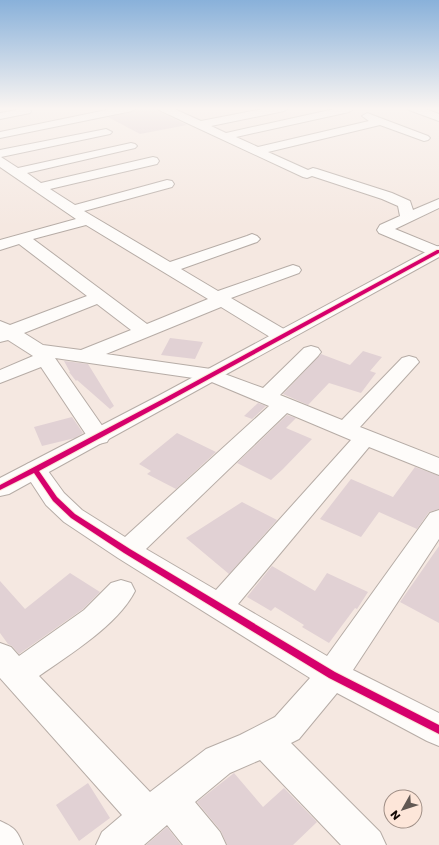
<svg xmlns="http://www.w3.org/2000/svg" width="439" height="845" font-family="Poppins,sans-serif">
<rect width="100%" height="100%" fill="#f5e8e1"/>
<!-- building -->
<path fill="#e1d1d4" d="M138,108H155L158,111L187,125L140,134L108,117L132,112Z
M170,338L203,342L195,359L161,355Z
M363,351L382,357L370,371L376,373L361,393L329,383L308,405L283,394L321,354L350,365Z
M64,361L88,364L114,406L110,409L77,380L76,381L69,372H70Z
M258,403L266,406L252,419L244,416Z
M287,415L296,418L286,428L312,439L283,469L271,480L237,463Z
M72,417L83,433L75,438L42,446L34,427Z
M177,433L216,452L176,489L147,474L151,471L139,464Z
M415,467L439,476V509L429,512L417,529L379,512L361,537L320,519L351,479L393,497Z
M242,502L277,520L229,574L186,538Z
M439,546V623L400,602Z
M272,566L315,591L327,573L368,592L357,609L355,608L329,643L302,627L304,625L275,607L271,611L247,597Z
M70,573L100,592L83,609L19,654L12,646L8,644L0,633V581L25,609Z
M234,773L263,807L284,788L317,822L293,845H227L221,831L197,802Z
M88,783L110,818L79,841L56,805Z
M167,827L181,845H146Z"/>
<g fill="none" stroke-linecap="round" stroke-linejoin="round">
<!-- minor casing -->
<g stroke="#b6aca6" stroke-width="2">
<path id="minor" d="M16,108H29L31,111L30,113L0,119V113L17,110Z
M116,108H137L132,111L0,138V132Z
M158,108H172L201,121L268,108H289L284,111L211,126L226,133L339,108L354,109L349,112L236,137L258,147L369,121L362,116L367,113L428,136L430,138L428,140L424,141L380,125L268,152L308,170L313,168L317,169L392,193L410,201L413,210L439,199V208L395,229L439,247V256L431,255L379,233L377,230L380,225L400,216L398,206L382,199L312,176L307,178L303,177L159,110Z
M408,108H423L439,114V121L409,110Z
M106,129L112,132L110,134L1,157L18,168L131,143L135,144L137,146L135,148L27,173L41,183L153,157L157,158L159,161L157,164L50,189L75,205L167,180L172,181L174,184L172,187L84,211L170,262L247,236L252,234L257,236L260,239L257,242L181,269L218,291L287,267L293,265L299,267L301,270L299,273L231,298L289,332L291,336L289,340L282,342L275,340L221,307L106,354L211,369L263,388L304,348L311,346L318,348L321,352L318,356L280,395L342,420L402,358L409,356L416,358L419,362L360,427L439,458V475L369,447L238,604L327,656L430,513L439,510V539L353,670L439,713V746L427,741L337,693L299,739L291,743L380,832L386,845H341L260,760L230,773L195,802L220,832L226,845H183L167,825L144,845H96L102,832L122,815L0,678V643L11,647L19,656L84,610L111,583L121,580L131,583L135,591C118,625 70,654 39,676L150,792L206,749L240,735L275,717L310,678L118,558L64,522L46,505L23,470L27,464L35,462L43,464L64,493L82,510L125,537L269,406L207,380L55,358L110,437L107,442L99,444L91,442L41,367L0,383V370L33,356L8,340L0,342V321L10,325L87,296L19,244L0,250V240L76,219L0,167V150ZM86,225L208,299L147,324L33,239ZM97,304L131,330L81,350L43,345L24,333ZM287,413L351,440L216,590L146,549Z
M0,821C15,828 17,830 23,845H0Z"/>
</g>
<!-- tertiary casing -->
<g stroke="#b6aca6" stroke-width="2">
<path id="tertiary" d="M439,246V257L9,494L0,496V478L158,396L433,248Z"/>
</g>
<!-- minor -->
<use href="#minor" fill="#fefcfa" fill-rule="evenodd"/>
<!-- tertiary -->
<use href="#tertiary" fill="#fefcfa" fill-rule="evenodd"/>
<!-- cycleway casing -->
<g stroke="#fde6d9" stroke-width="2">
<path id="cycleway" d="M437,250H439V253L167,402L39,471L57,497L75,514L130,549L335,672L439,725V734L329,678L124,553L71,518L53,501L34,473L0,490V485L163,399Z"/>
</g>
<!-- cycleway -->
<use href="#cycleway" fill="#d6006c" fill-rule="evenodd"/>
</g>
<!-- sky -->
<linearGradient id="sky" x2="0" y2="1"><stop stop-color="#89b1da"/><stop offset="0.48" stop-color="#faf5f2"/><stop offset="1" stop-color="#faf5f2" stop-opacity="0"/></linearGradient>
<rect width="439" height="226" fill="url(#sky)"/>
<!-- north arrow -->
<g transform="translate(403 809) rotate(231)"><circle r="19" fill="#fde6d9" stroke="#9f8e85"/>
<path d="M0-3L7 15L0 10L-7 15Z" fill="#625853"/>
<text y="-6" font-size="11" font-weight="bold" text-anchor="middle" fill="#130a06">N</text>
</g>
</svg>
